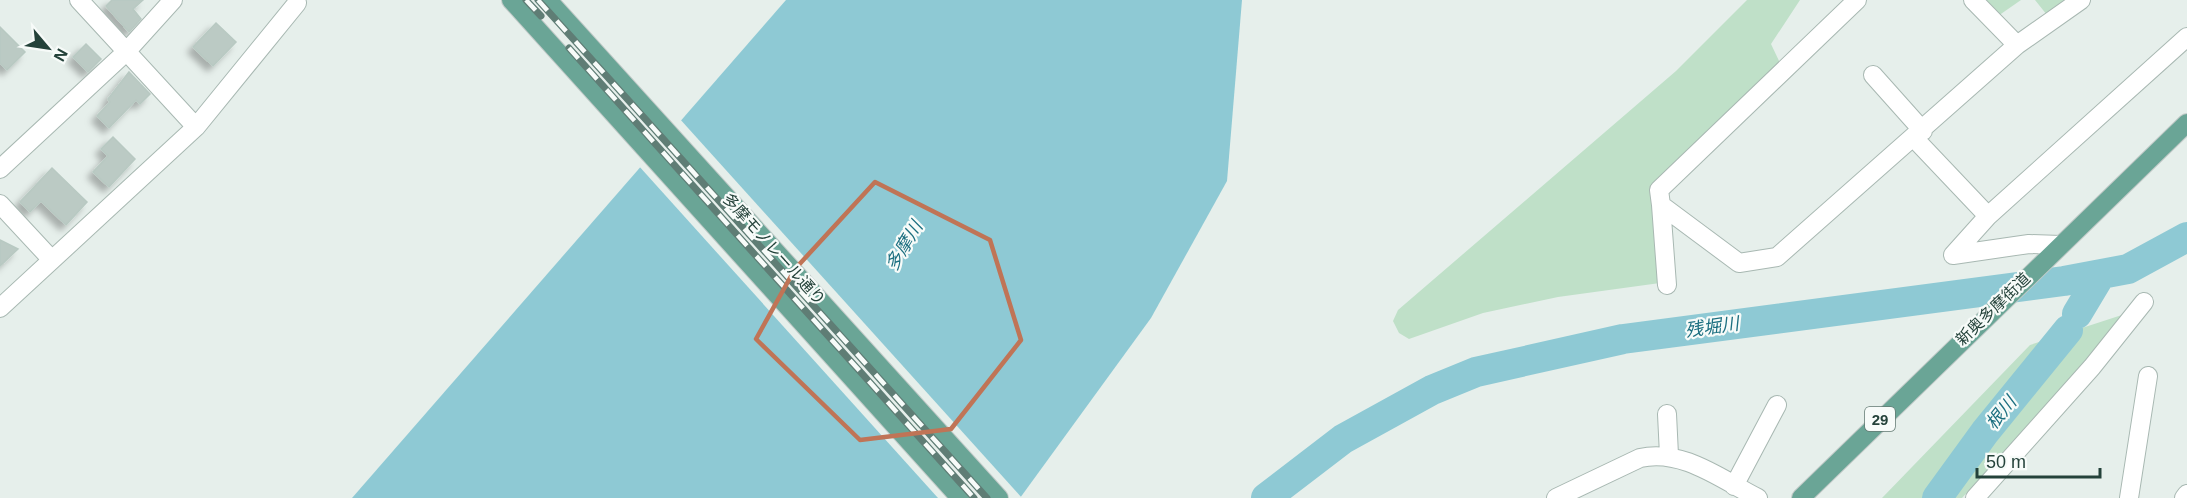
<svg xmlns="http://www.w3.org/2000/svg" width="2187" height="498" font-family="Arial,'Noto Sans JP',sans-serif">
<defs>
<filter id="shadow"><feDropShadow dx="-5.5" dy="5.5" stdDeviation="3" flood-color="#0004"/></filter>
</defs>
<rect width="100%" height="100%" fill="#e6efeb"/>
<!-- green -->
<path fill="#bfe0c8" d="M1747,0H1800L1771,44L1781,65L1654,188L1660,283L1558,297L1483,313L1409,339L1399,333L1393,321L1398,310L1676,71Z
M1983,0H2021L1998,16Z
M2035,0H2070L2047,15Z
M2128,313L1962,498H1882L2030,345Z"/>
<!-- water -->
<path fill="#8ec9d4" d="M786,0H1242L1227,181L1151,318L1020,498H352Z"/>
<!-- pier -->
<path fill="#e6efeb" d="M679,118L1022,498H938L638,165Z"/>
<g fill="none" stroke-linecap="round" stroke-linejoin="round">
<!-- river -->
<path stroke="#8ec9d4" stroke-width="30" d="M2077,314L2101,274
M1266,498L1343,439L1432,390L1476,372L1623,339L2064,281L2128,269L2187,237
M1937,498L1985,432L2068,330"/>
</g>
<!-- building -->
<path fill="#bbcac4" stroke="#b8c9c2" stroke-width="1.5" filter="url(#shadow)" d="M112,0H143L133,9L141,19L129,32L106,6Z
M216,23L236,42L213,66L193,47Z
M0,27L25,52L7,70L0,63Z
M86,44L101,59L88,72L73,57Z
M129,72L150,94L140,104L136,100L109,128L97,116L110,102L108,99Z
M113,137L135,159L109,187L93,172L108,156L101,149Z
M52,168L87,202L66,225L41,201L30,212L20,202Z
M0,240L18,249L0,266Z"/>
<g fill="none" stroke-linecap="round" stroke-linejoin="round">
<!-- minor casing -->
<g stroke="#a8b8b2" stroke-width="20">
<path id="minor" d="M79,0L196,127
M1973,0L2017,45
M1873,75L1923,131
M1914,138L1988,216
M0,169L126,52L173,0
M0,204L52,260
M1661,205L1659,190L1857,0
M1953,255L1988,216L2187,37
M1953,255L2029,244L2061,245
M1667,285L1661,205L1739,263L1777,257L2017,45L2081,0
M0,308L196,127L297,3
M1667,414L1669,455
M1734,486L1777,405
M1556,498L1640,458C1682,448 1722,480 1758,498
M1975,498L2092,367L2144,302
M2129,498L2148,376
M2184,498L2187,494"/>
</g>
<!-- major casing -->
<g stroke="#c2cac8" stroke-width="20">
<path id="major" d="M511,0L960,498
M548,0L999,498
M1801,498L2187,123"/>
</g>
<!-- minor -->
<use href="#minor" stroke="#fff" stroke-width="18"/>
<!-- major -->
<use href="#major" stroke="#6aa596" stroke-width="18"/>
<!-- rail casing -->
<g stroke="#5f7d75" stroke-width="7">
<path id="rail" d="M526,0L541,16
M538,0L987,498
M569,48L974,498"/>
</g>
<!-- rail -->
<use href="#rail" stroke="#f7fbf9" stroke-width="4.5" stroke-dasharray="14" stroke-linecap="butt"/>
</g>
<!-- marked area -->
<path fill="none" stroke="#c07456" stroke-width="4.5" stroke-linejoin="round" d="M875,182L990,240L1021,340L951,429L860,440L756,339L795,269Z"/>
<g text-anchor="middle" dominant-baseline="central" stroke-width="4.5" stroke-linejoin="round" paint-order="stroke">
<!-- shield labels -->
<rect fill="#f7fbf9" stroke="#637a73" stroke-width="1.5" x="1865" y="407" width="30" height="24" rx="4.5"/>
<g font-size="15" font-weight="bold" fill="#24423a">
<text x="1880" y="419">29</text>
</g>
<!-- street labels -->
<g font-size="16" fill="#24423a" stroke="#f7fbf9">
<text transform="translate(774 249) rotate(48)">多摩モノレール通り</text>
<text transform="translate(1993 309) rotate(-44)">新奥多摩街道</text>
</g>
<!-- water labels -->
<g font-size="18" font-style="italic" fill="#1c6f80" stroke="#f7fbf9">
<text transform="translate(904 246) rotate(-59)">多摩川</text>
<text transform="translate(1712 327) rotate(-8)">残堀川</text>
<text transform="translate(2001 413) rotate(-51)">根川</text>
</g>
</g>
<!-- north arrow -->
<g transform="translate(48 48) rotate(119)" stroke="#f7fbf9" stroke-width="4.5" paint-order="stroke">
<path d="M0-4.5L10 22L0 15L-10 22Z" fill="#24423a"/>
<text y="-9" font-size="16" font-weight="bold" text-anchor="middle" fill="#24423a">N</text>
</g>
<!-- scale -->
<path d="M1977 468v9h123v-9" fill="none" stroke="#24423a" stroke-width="3"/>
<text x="1986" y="468" font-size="18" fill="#24423a" stroke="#f7fbf9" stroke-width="4.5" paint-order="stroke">50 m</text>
</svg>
